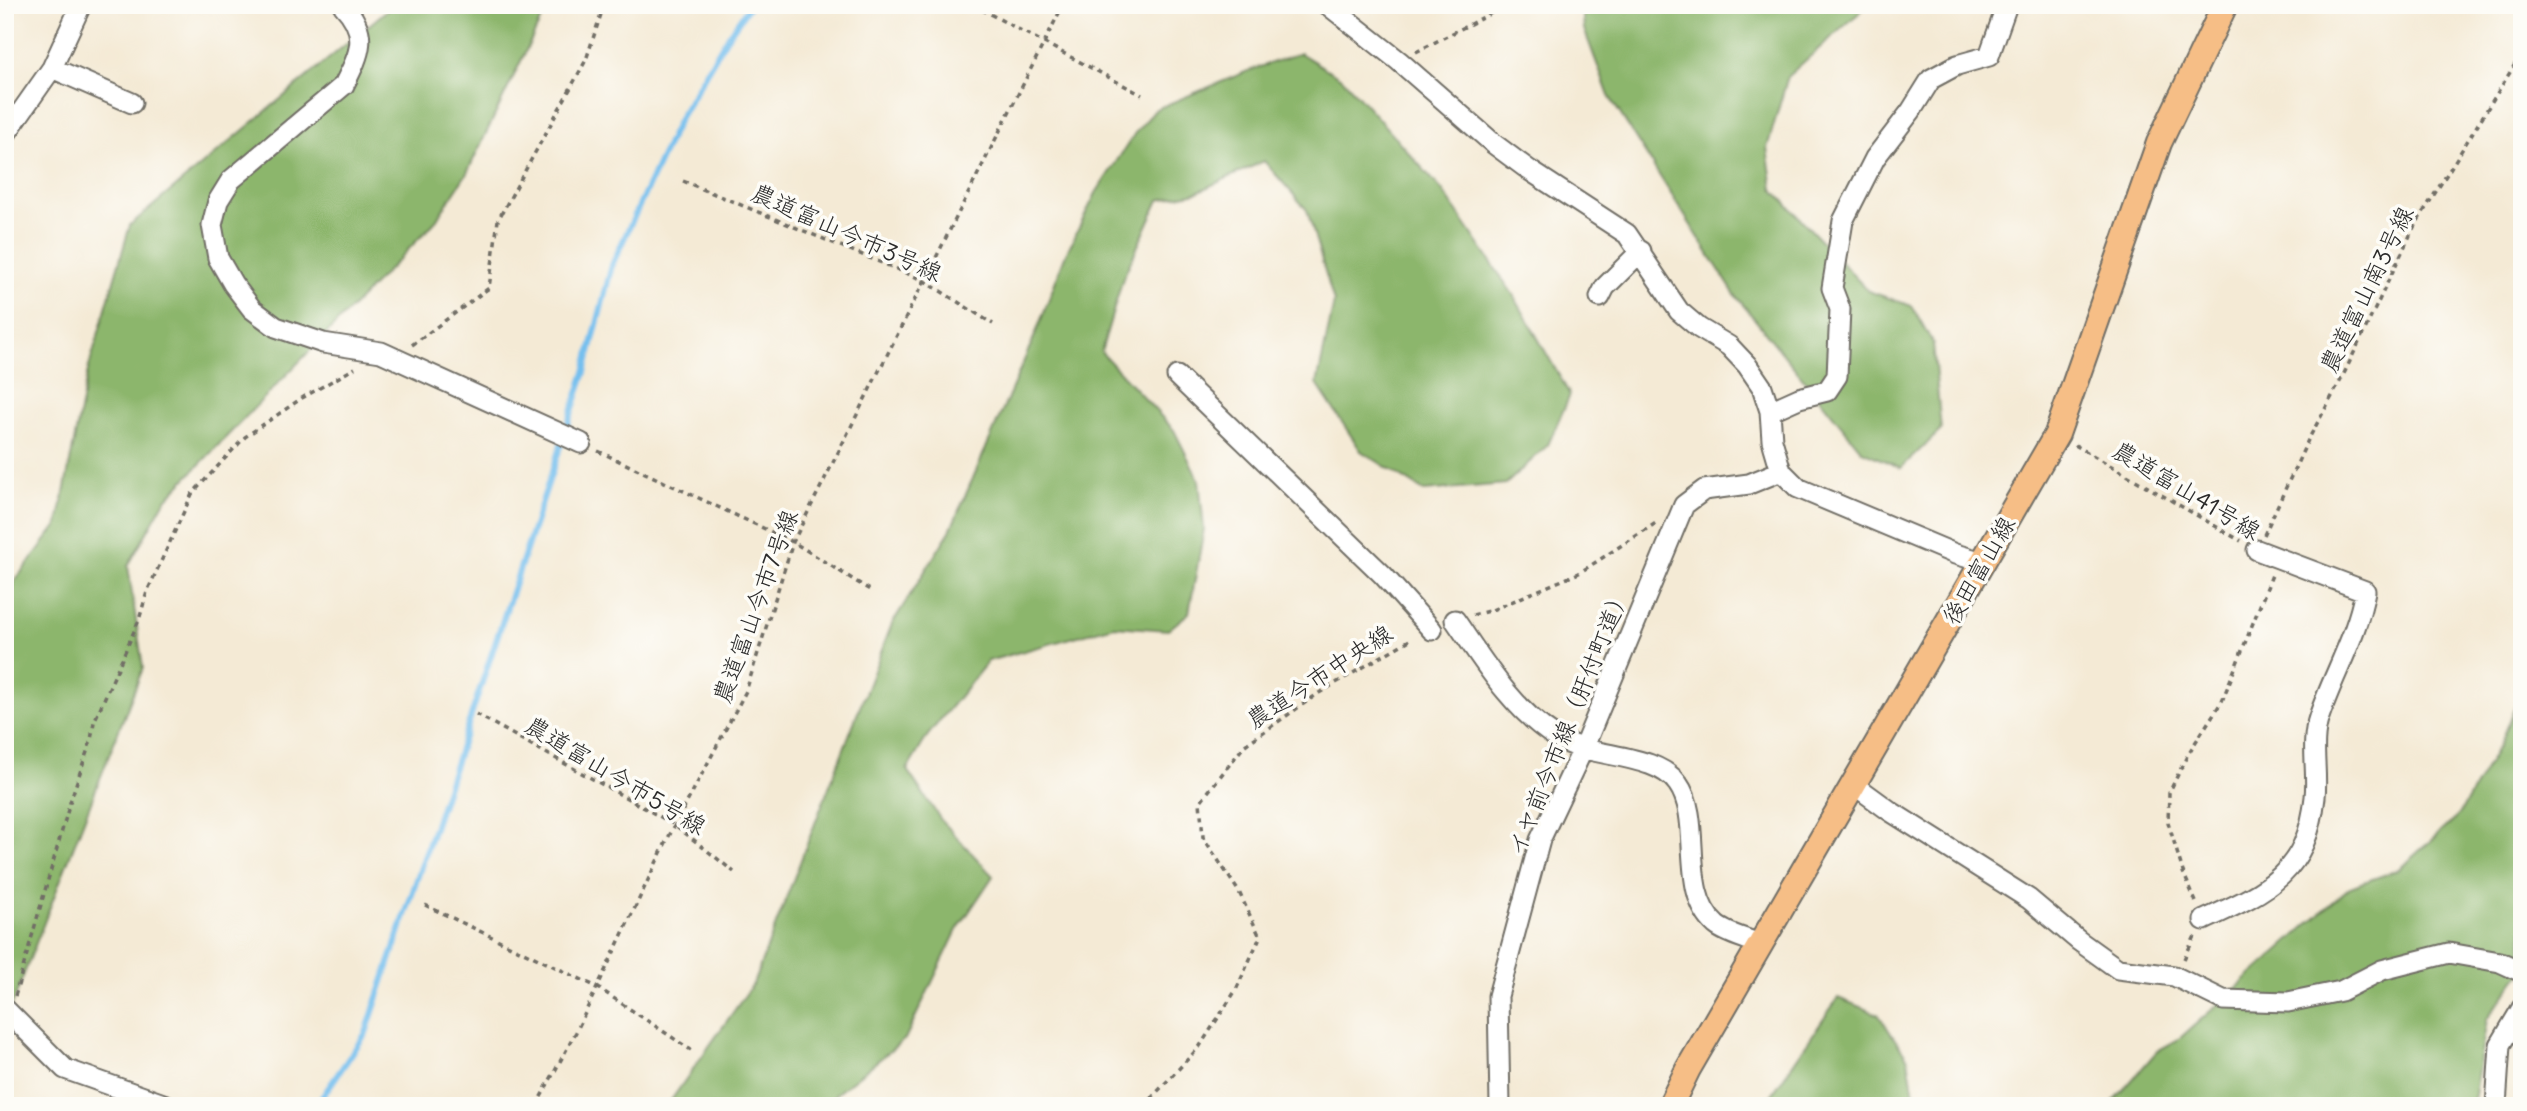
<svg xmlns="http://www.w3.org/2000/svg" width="2527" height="1111" font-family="Delius,'Klee One',sans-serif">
<rect width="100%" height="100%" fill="#fdfcf7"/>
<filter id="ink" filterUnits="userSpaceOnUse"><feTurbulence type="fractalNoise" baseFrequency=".0143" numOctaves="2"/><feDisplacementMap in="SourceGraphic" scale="14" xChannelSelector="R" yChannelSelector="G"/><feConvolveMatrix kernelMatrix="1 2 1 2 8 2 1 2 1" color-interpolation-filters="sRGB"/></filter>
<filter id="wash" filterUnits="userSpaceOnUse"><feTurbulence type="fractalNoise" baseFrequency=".00686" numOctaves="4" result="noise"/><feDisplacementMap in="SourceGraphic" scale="28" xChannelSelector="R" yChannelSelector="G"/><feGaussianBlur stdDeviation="1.57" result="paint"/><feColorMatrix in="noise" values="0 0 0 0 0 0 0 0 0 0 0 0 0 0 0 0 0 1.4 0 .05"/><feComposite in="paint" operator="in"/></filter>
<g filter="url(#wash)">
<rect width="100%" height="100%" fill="#f4ead5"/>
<!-- forest -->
<path fill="#8cb66c" stroke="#5c704c" stroke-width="2" d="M393,5H548L467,173L434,223L165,500L128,566L143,668L5,1023V631L14,582L58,524L88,370L130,225Z
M1582,5H1868L1788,76L1767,148L1773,189L1868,291L1912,306L1933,343L1941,430L1901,468L1862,451L1735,295L1609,96L1584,29Z
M1300,53L1343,79L1442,190L1514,296L1570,395L1548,445L1506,484L1424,491L1361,451L1317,384L1334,302L1307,210L1264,161L1197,192L1159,200L1123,278L1101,352L1174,430L1199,480L1204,529L1189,613L1168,630L1114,626L988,661L928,735L907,770L941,820L993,876L957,930L905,1039L837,1093L826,1106H667L753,984L892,624L950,531L1036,333L1065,256L1096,193L1135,133L1156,109L1248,71Z
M2522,690V972L2487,1019L2472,1106H2112L2113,1102L2157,1051L2179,1039L2350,887L2398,870L2459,815L2499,745Z
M1838,998L1878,1014L1908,1059L1916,1106H1764Z"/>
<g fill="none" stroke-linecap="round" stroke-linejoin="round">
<!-- stream -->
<path stroke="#75bfee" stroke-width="6" d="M316,1106L366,1033L585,372L612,265L679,119L726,39L750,5"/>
</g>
</g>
<g filter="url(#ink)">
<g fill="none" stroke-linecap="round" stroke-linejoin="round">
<!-- minor casing -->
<g stroke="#716e66" stroke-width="23">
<path id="minor" d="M343,5C370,34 360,53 344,85L231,180L218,201L212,225L218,258L233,284L252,309L276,327L323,343L381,352L581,443
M1328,5L1399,61L1494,144L1529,170L1627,234L1679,311L1699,328L1729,346L1747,365L1762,387L1770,411L1772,440L1781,471L1798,488L1955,554L1983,562
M52,68L132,103
M5,135L52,68L81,5
M1600,297L1605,287L1641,251
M1177,376L1383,575L1432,630
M1770,411L1799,398L1827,391L1837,376L1840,309L1832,288L1843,221L1875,158L1911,111L1931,79L1957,65L1989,56L2007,5
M1455,620C1484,662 1512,709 1556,737C1590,759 1656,752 1678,784C1704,820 1678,892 1716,925C1727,934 1747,939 1760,944
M1853,784L1890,811L2029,899L2079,941L2118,969L2174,976L2223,1000L2288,1002L2341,991L2382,970L2449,953L2500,962L2522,972
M2204,920C2267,891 2307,874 2315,797C2318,771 2310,743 2319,717C2333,675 2357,636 2365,591L2257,550
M5,1009L65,1069L169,1106
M1500,1106L1498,996L1540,840L1583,749L1684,505L1704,490L1749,484L1781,471
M2496,1106L2500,1045L2522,1008"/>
</g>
<!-- major casing -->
<g stroke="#716e66" stroke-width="28">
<path id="major" d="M1670,1106L1688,1069L2057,434L2159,143L2225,5"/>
</g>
<!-- path -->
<path stroke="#716e66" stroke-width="3.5" stroke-dasharray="5 5" stroke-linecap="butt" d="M973,5L1142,95
M1416,52L1507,5
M683,181L923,280L993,324
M412,345L489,288L498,220L586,60L604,5
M2075,445L2241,541
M598,451L793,542L873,592
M2264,535L2308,440L2341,380L2414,227L2522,53
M1473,615L1492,610L1579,573L1656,523
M476,714L675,825L734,872
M2196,902L2183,872L2168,822L2169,793L2188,754L2222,701L2272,575
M425,905L597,987L691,1050
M2184,959L2196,934
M15,996L71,799L91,740L94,722L139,620L147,592L192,494L245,437L302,398L355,368
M5,1078L11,1052V1041
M536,1106L576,1032L667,840L746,691L793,542L1063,5
M1144,1106L1200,1046L1236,990L1260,937L1239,892L1203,837L1200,802L1245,745L1319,693L1413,638"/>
<!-- minor -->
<use href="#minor" stroke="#fff" stroke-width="19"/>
<!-- major -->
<use href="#major" stroke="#f6be86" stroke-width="24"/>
</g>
</g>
<g text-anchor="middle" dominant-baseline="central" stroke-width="7" stroke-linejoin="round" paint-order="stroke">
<!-- street labels -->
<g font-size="24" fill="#2b2b2b" stroke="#fdfcf7">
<text transform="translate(847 232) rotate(24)">農道富山今市3号線</text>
<text transform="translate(2366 289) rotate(-64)">農道富山南3号線</text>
<text transform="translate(2187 490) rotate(31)">農道富山41号線</text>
<text transform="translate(1978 570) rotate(-60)">後田富山線</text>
<text transform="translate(755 606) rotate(-70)">農道富山今市7号線</text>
<text transform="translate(1319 676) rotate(-33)">農道今市中央線</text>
<text transform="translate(1568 721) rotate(-68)">イヤ前今市線（肝付町道）</text>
<text transform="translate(616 775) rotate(31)">農道富山今市5号線</text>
</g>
</g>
<!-- margin -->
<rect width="2527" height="1111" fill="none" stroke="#fdfcf7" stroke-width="28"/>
</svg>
